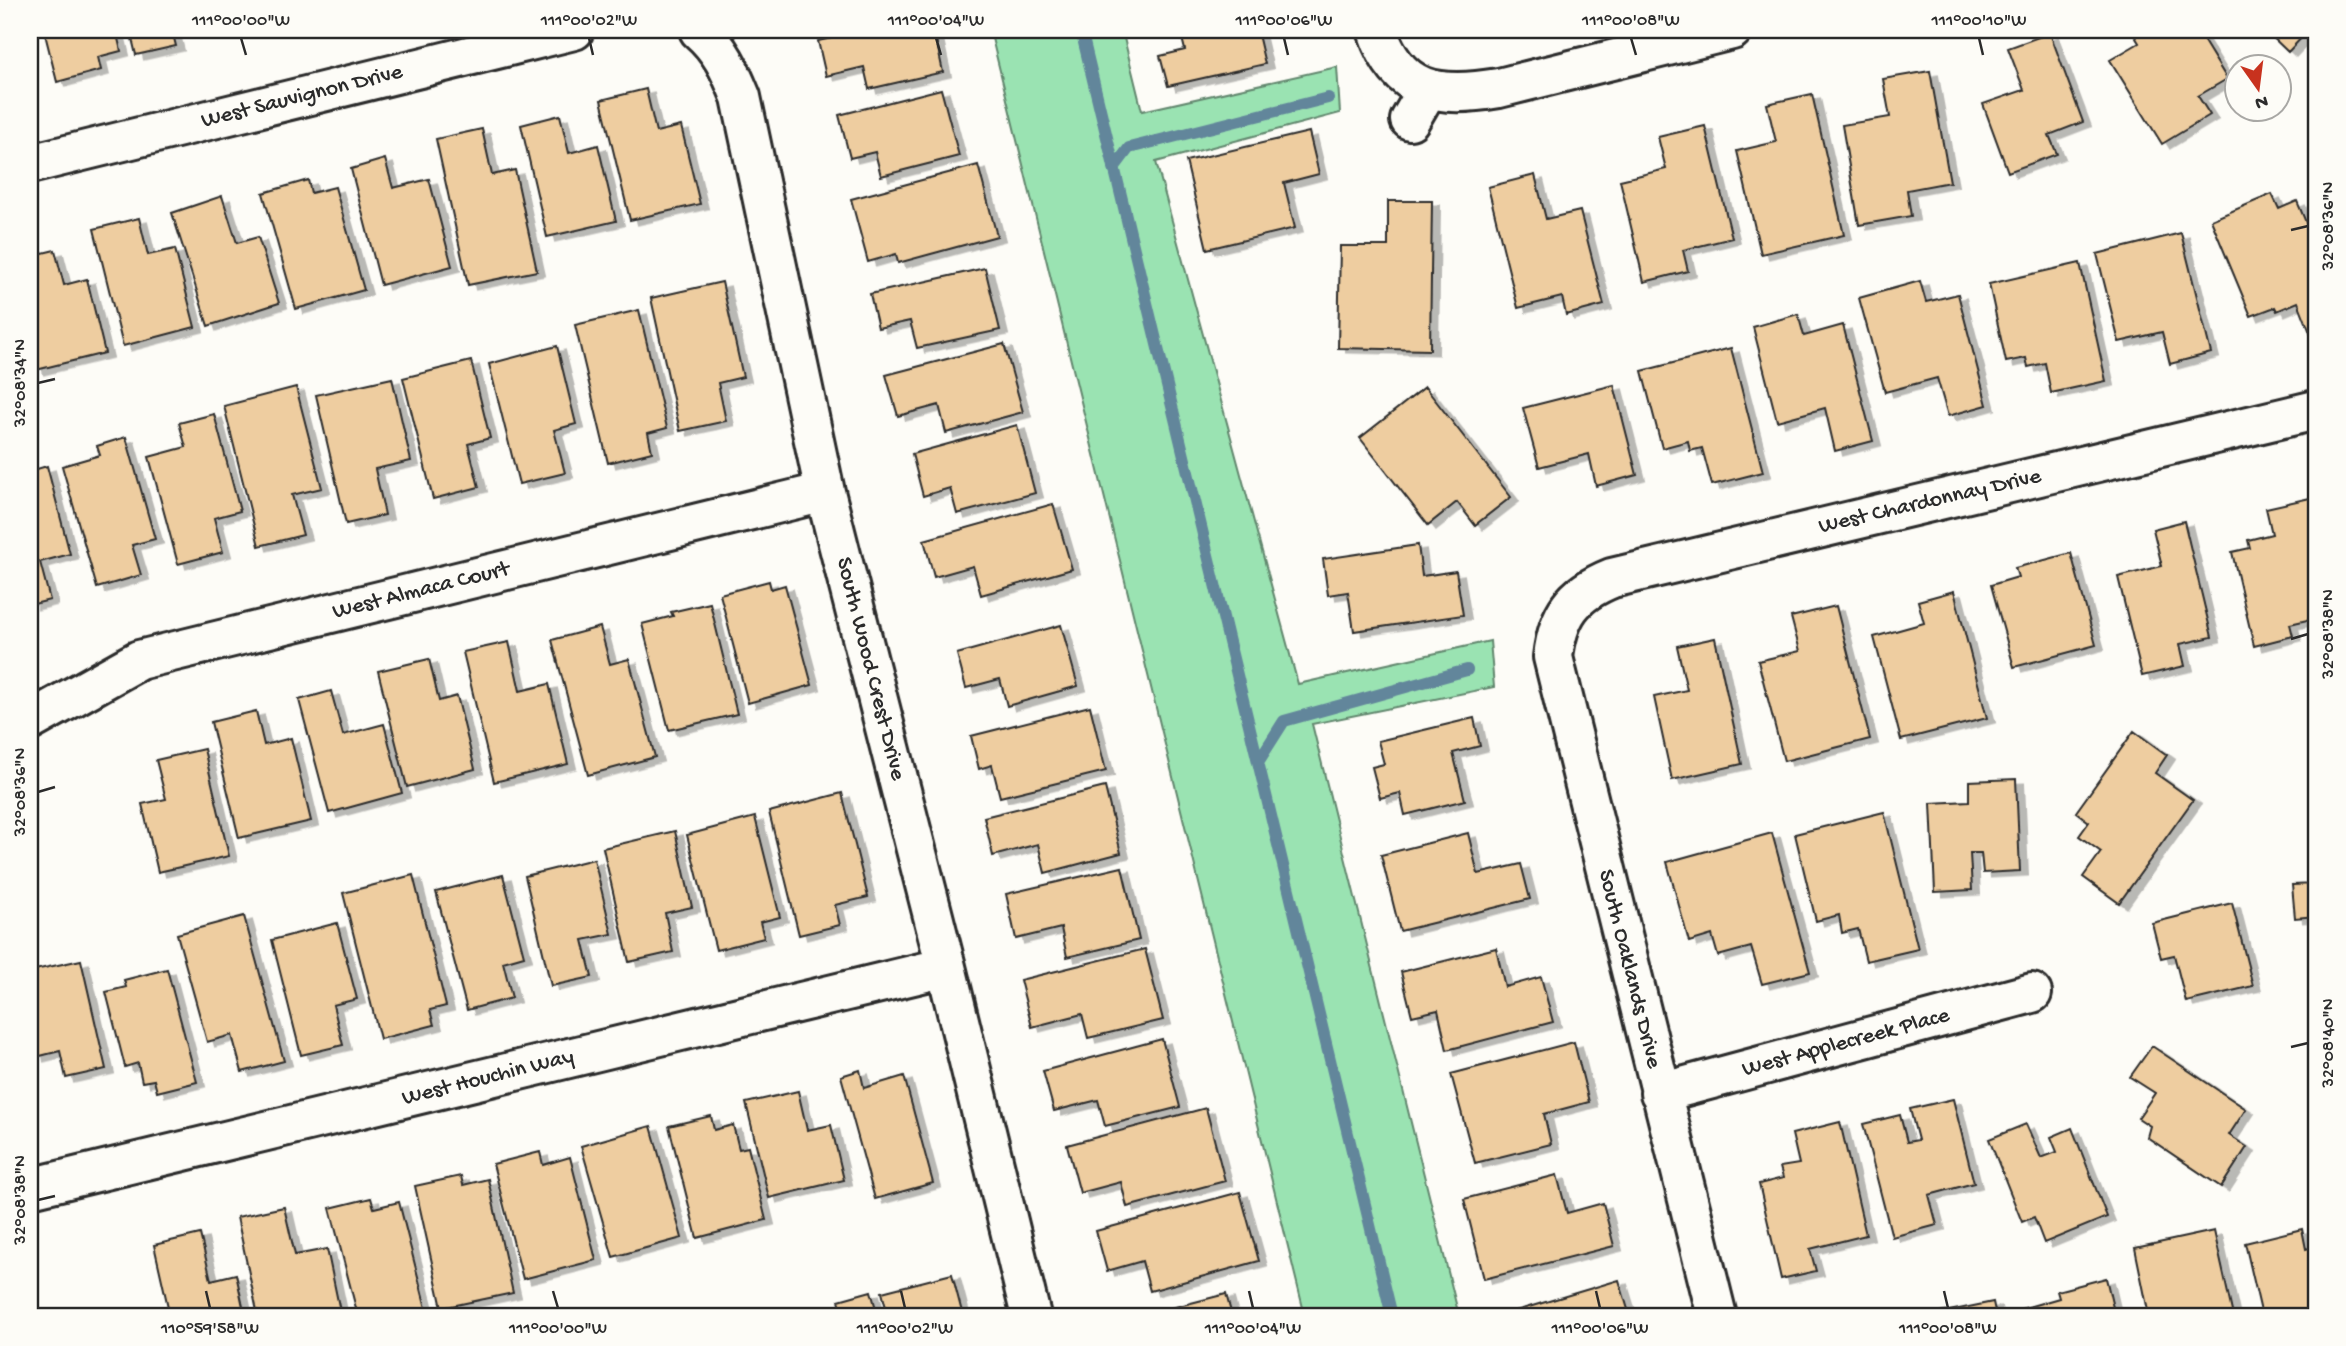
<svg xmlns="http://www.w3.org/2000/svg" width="2346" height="1346" font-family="'Gochi Hand',sans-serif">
<defs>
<filter id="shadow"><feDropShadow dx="8" dy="4.5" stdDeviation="0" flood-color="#0004"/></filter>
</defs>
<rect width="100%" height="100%" fill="#fdfcf7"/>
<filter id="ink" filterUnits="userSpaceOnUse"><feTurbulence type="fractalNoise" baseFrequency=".0143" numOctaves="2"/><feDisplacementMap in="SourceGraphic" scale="14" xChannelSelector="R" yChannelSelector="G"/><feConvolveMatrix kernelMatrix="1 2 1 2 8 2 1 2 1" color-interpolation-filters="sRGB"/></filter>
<g filter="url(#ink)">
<!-- green -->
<path fill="#9ae3b2" stroke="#62876e" stroke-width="2" d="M990,30H1122L1142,111L1337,67L1340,113L1156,162L1298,684L1490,641L1494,687L1312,724L1459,1316H1305Z"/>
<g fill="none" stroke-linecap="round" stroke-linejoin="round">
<!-- stream -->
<path stroke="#62869b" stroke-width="12" d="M1081,30L1392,1316
M1114,168L1129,148L1328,98
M1258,762L1284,721L1467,670"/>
</g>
<!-- building -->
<path fill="#eecda0" stroke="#2b2b2b" stroke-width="2" filter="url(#shadow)" d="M44,30H116L121,51L98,57L101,70L57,82Z
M130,30H172L176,46L136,55Z
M869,30H934L943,72L869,89L864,67L826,76L818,41Z
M1180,30H1257L1265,64L1168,86L1160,56L1185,50Z
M2131,30H2197L2227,79L2198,96L2210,115L2162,144L2110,60L2139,43Z
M2265,30H2307L2308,31L2288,52Z
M2050,33L2083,122L2049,135L2057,154L2008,172L1983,104L2024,90L2008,48Z
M1930,71L1950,182L1907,190L1911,216L1859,225L1842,125L1890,117L1883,79Z
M646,89L656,132L681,126L700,204L630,220L601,100Z
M941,89L959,156L881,176L875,152L850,158L839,115Z
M1812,94L1844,235L1761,254L1737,151L1776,142L1767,104Z
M560,115L569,153L598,145L616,221L547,237L521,125Z
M1705,126L1732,238L1683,250L1688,271L1644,282L1620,180L1666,169L1658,137Z
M482,129L492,175L515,170L537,271L468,285L436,139Z
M1309,132L1319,174L1284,183L1295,228L1207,249L1186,161Z
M385,159L393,188L429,179L452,266L381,285L351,169Z
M978,165L997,236L898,263L896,254L868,262L851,199Z
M1535,175L1546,219L1580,211L1604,305L1566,315L1562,297L1518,308L1488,187Z
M308,180L311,193L335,187L364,290L296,309L263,193Z
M2272,194L2279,209L2297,201L2316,246V333L2311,335L2298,302L2277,311L2275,307L2251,316L2211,220Z
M222,196L237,243L258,237L279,303L208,326L172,213Z
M1388,201H1432L1430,350L1338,348L1340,246H1388Z
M139,218L148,255L175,249L195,327L123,346L94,229Z
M2181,233L2211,353L2170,364L2162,332L2119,342L2097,254Z
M55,250L64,285L87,279L105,353L36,370L30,347V256Z
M2080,263L2106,381L2051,393L2045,363L2028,367L2026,358L2006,362L1989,284Z
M985,268L1000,330L917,348L910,321L878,328L870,294Z
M1920,281L1926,302L1958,294L1987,405L1948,416L1937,378L1885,392L1859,298Z
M722,282L743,377L718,383L726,421L680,431L651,298Z
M639,310L667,428L648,433L652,452L608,463L575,325Z
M1798,314L1804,336L1843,325L1873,441L1835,451L1825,408L1777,421L1753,327Z
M1004,344L1023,412L946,433L939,405L898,416L886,375Z
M557,346L576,424L554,430L565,473L519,484L489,364Z
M1731,348L1763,472L1712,485L1702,448L1690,451L1688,441L1662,448L1642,371Z
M471,361L490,438L468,444L479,487L433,499L403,378Z
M392,378L411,461L375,469L385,515L346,524L316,395Z
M1614,385L1637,475L1596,486L1589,454L1539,467L1523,408Z
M296,387L322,488L292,495L303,535L259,546L224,406Z
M1425,387L1511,497L1475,525L1457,502L1428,525L1360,438Z
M214,414L240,511L214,518L223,552L178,564L149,457L186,447L179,423Z
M1017,425L1035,493L957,514L950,488L923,496L912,454Z
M126,437L155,539L132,545L141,575L97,588L62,466L100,455L97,446Z
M47,466L70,554L40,562L50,600L30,605V471Z
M2310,498L2316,524V618L2290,624L2293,636L2254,646L2232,552L2250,548L2248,540L2272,534L2266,508Z
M1053,504L1072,569L981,595L973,566L934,577L924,540Z
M2184,521L2212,637L2180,644L2185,666L2142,676L2118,577L2162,566L2153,529Z
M1418,545L1422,576L1456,571L1463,615L1354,631L1348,592L1328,595L1323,559Z
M2071,553L2096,645L2014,667L1991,585L2018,577L2015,568Z
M769,581L771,589L785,585L812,685L748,703L720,594Z
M1954,591L1987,718L1901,740L1874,637L1924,623L1918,601Z
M710,603L737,714L669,730L642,624L673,616L671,612Z
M1836,606L1870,739L1784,761L1758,661L1800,651L1791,617Z
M1061,625L1078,686L1007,706L1000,679L966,688L957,654Z
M600,627L610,664L629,659L655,757L588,775L552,640Z
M1715,638L1742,764L1672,780L1654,697L1687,690L1677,646Z
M509,642L520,691L549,684L568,764L494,782L463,652Z
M429,659L439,701L457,696L475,769L407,787L378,671Z
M331,691L343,735L384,724L402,793L329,813L299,700Z
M1090,706L1106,771L1000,797L992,765L979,769L971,736Z
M256,711L264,745L291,738L311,821L239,838L211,722Z
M1474,718L1480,746L1453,753L1465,800L1405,815L1400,793L1380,798L1372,767L1384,764L1378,741Z
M2134,731L2167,755L2155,773L2193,800L2119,903L2083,877L2101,852L2079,836L2089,822L2076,812Z
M204,749L229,856L158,872L142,804L166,799L156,760Z
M2016,779L2020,871L1983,873L1981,853H1970L1972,890L1935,892L1931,803L1969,801V781Z
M1105,787L1121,853L1045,873L1038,844L993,856L984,817Z
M842,793L868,897L835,905L840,925L799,935L769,812Z
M1884,812L1918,949L1866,961L1858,929L1842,933L1839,915L1816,921L1795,834Z
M755,817L780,917L760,922L764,938L716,950L687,835Z
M675,831L692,907L665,913L673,952L629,962L603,848Z
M1468,833L1478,874L1521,864L1530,899L1400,931L1381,855Z
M1772,833L1810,972L1762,984L1751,947L1718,956L1712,935L1689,942L1667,862Z
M594,859L612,934L583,940L592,977L551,986L525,876Z
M1122,867L1139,940L1067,957L1061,928L1016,939L1006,894Z
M413,875L446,1006L430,1010L434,1025L380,1039L343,893Z
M503,875L524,956L503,962L512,998L467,1010L436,892Z
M2316,884V916L2295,918L2292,885Z
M2232,903L2253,986L2186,1002L2174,955L2161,958L2152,923Z
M244,916L284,1061L242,1072L232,1035L207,1042L177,934Z
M337,923L357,999L333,1005L343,1045L301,1055L272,940Z
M1496,948L1505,987L1541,977L1553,1022L1447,1050L1438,1010L1412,1016L1401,972Z
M1145,949L1163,1020L1088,1038L1082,1014L1032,1027L1020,980Z
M81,960L106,1069L66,1078L60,1051L36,1057L33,1041H30V971Z
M167,969L197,1082L157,1092L154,1080L142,1082L138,1063L125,1067L106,992L126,987L124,980Z
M1162,1039L1180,1107L1105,1126L1098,1100L1054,1111L1043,1071Z
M1574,1042L1589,1102L1544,1114L1551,1144L1475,1163L1451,1074Z
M2152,1046L2246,1109L2229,1135L2247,1147L2221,1187L2147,1137L2150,1126L2138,1118L2155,1093L2130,1077Z
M860,1070L864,1088L904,1076L933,1183L875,1199L841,1076Z
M798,1091L807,1130L831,1125L844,1180L769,1198L746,1103Z
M1953,1099L1974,1183L1929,1195L1937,1225L1892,1237L1863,1124L1900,1115L1907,1142L1918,1140L1910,1109Z
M1206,1108L1225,1181L1127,1207L1121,1182L1080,1193L1067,1145Z
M711,1116L714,1130L733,1125L739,1149L748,1147L766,1220L697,1238L669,1126Z
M1840,1122L1866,1235L1810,1249L1816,1271L1781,1279L1759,1184L1783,1178L1780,1167L1799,1164L1792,1134Z
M2026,1124L2041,1158L2057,1152L2051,1137L2072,1128L2107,1217L2044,1243L2034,1217L2022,1222L1989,1139Z
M651,1126L682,1238L613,1257L581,1146Z
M540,1152L543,1165L570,1157L596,1260L523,1279L493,1164Z
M1557,1175L1567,1213L1603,1203L1614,1246L1484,1279L1464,1199Z
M461,1176L463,1185L488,1179L513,1293L442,1308L415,1186Z
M1240,1192L1259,1261L1150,1291L1142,1261L1107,1271L1096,1231Z
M371,1198L374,1208L399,1202L428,1316H358L330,1208Z
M284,1207L295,1255L327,1249L341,1316H258L237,1217Z
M2302,1229L2306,1249L2316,1246V1316H2262L2245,1243Z
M2214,1231L2233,1316H2149L2135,1248Z
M200,1234L211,1280L236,1274L245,1316H170L154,1245Z
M952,1274L963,1316H888L882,1292Z
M2106,1278L2115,1316H2023L2021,1309L2059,1298L2057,1291Z
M1619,1280L1630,1316H1510L1509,1313Z
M871,1291L878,1316H844L839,1300Z
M1226,1294L1232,1316H1140Z
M1993,1302L1996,1316H1925Z"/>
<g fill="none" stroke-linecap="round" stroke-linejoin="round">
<!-- minor casing -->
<g stroke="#2b2b2b" stroke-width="44">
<path id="minor" d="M699,30C721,49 730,70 741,97L825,492L946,967L1031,1316
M1377,30C1398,94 1439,98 1499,88L1732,30
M1410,120L1428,89
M30,164L574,30
M30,721L139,660L825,492
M1660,1093L2032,993
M30,1188L946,967
M1717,1316L1553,657C1558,615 1572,594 1612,578L2316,410"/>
</g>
<!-- minor -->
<use href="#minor" stroke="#fdfcf7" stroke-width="38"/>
</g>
</g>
<!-- ticks -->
<path fill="none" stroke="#2b2b2b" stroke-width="2.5" d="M241,38L246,55M589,38L593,55M936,38L941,55M1284,38L1288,55M1631,38L1636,55M1979,38L1983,55M2291,230L2308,226M38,383L55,379M2291,639L2308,634M38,792L55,787M2291,1047L2308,1043M38,1200L55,1196M206,1291L210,1308M553,1291L558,1308M901,1291L905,1308M1249,1291L1253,1308M1596,1291L1600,1308M1944,1291L1948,1308"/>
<g text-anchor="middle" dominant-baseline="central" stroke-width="7" stroke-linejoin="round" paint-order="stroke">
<!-- street labels -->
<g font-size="23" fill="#2b2b2b" stroke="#fdfcf7">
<text transform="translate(302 97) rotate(-14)">West Sauvignon Drive</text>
<text transform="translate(1930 502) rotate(-13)">West Chardonnay Drive</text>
<text transform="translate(421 591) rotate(-14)">West Almaca Court</text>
<text transform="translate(870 669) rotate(76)">South Wood Crest Drive</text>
<text transform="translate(1629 969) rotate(76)">South Oaklands Drive</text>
<text transform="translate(1846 1043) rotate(-15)">West Applecreek Place</text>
<text transform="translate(488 1078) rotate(-14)">West Houchin Way</text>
</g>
</g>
<!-- margin -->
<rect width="2346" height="1346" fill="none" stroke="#fdfcf7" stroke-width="77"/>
<!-- north arrow -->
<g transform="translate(2258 88) rotate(166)"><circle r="33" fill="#fdfcf7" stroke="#a9a8a5" stroke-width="2"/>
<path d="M0-5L12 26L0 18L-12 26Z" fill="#c8321e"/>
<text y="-10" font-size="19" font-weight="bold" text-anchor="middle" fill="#2b2b2b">N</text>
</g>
<rect x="38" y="38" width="2270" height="1270" fill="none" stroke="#2b2b2b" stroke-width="2.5"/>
<g font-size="18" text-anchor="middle" fill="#2b2b2b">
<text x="241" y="25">111°00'00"W</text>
<text x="589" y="25">111°00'02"W</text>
<text x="936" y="25">111°00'04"W</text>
<text x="1284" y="25">111°00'06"W</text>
<text x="1631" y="25">111°00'08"W</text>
<text x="1979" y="25">111°00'10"W</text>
<text transform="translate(2327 226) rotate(-90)" y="6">32°08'36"N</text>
<text transform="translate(19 383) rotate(-90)" y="6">32°08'34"N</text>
<text transform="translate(2327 634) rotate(-90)" y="6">32°08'38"N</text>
<text transform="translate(19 792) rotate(-90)" y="6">32°08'36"N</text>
<text transform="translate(2327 1043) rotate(-90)" y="6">32°08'40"N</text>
<text transform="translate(19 1200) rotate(-90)" y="6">32°08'38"N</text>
<text x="210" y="1333">110°59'58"W</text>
<text x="558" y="1333">111°00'00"W</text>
<text x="905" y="1333">111°00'02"W</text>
<text x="1253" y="1333">111°00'04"W</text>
<text x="1600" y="1333">111°00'06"W</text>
<text x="1948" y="1333">111°00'08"W</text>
</g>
</svg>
